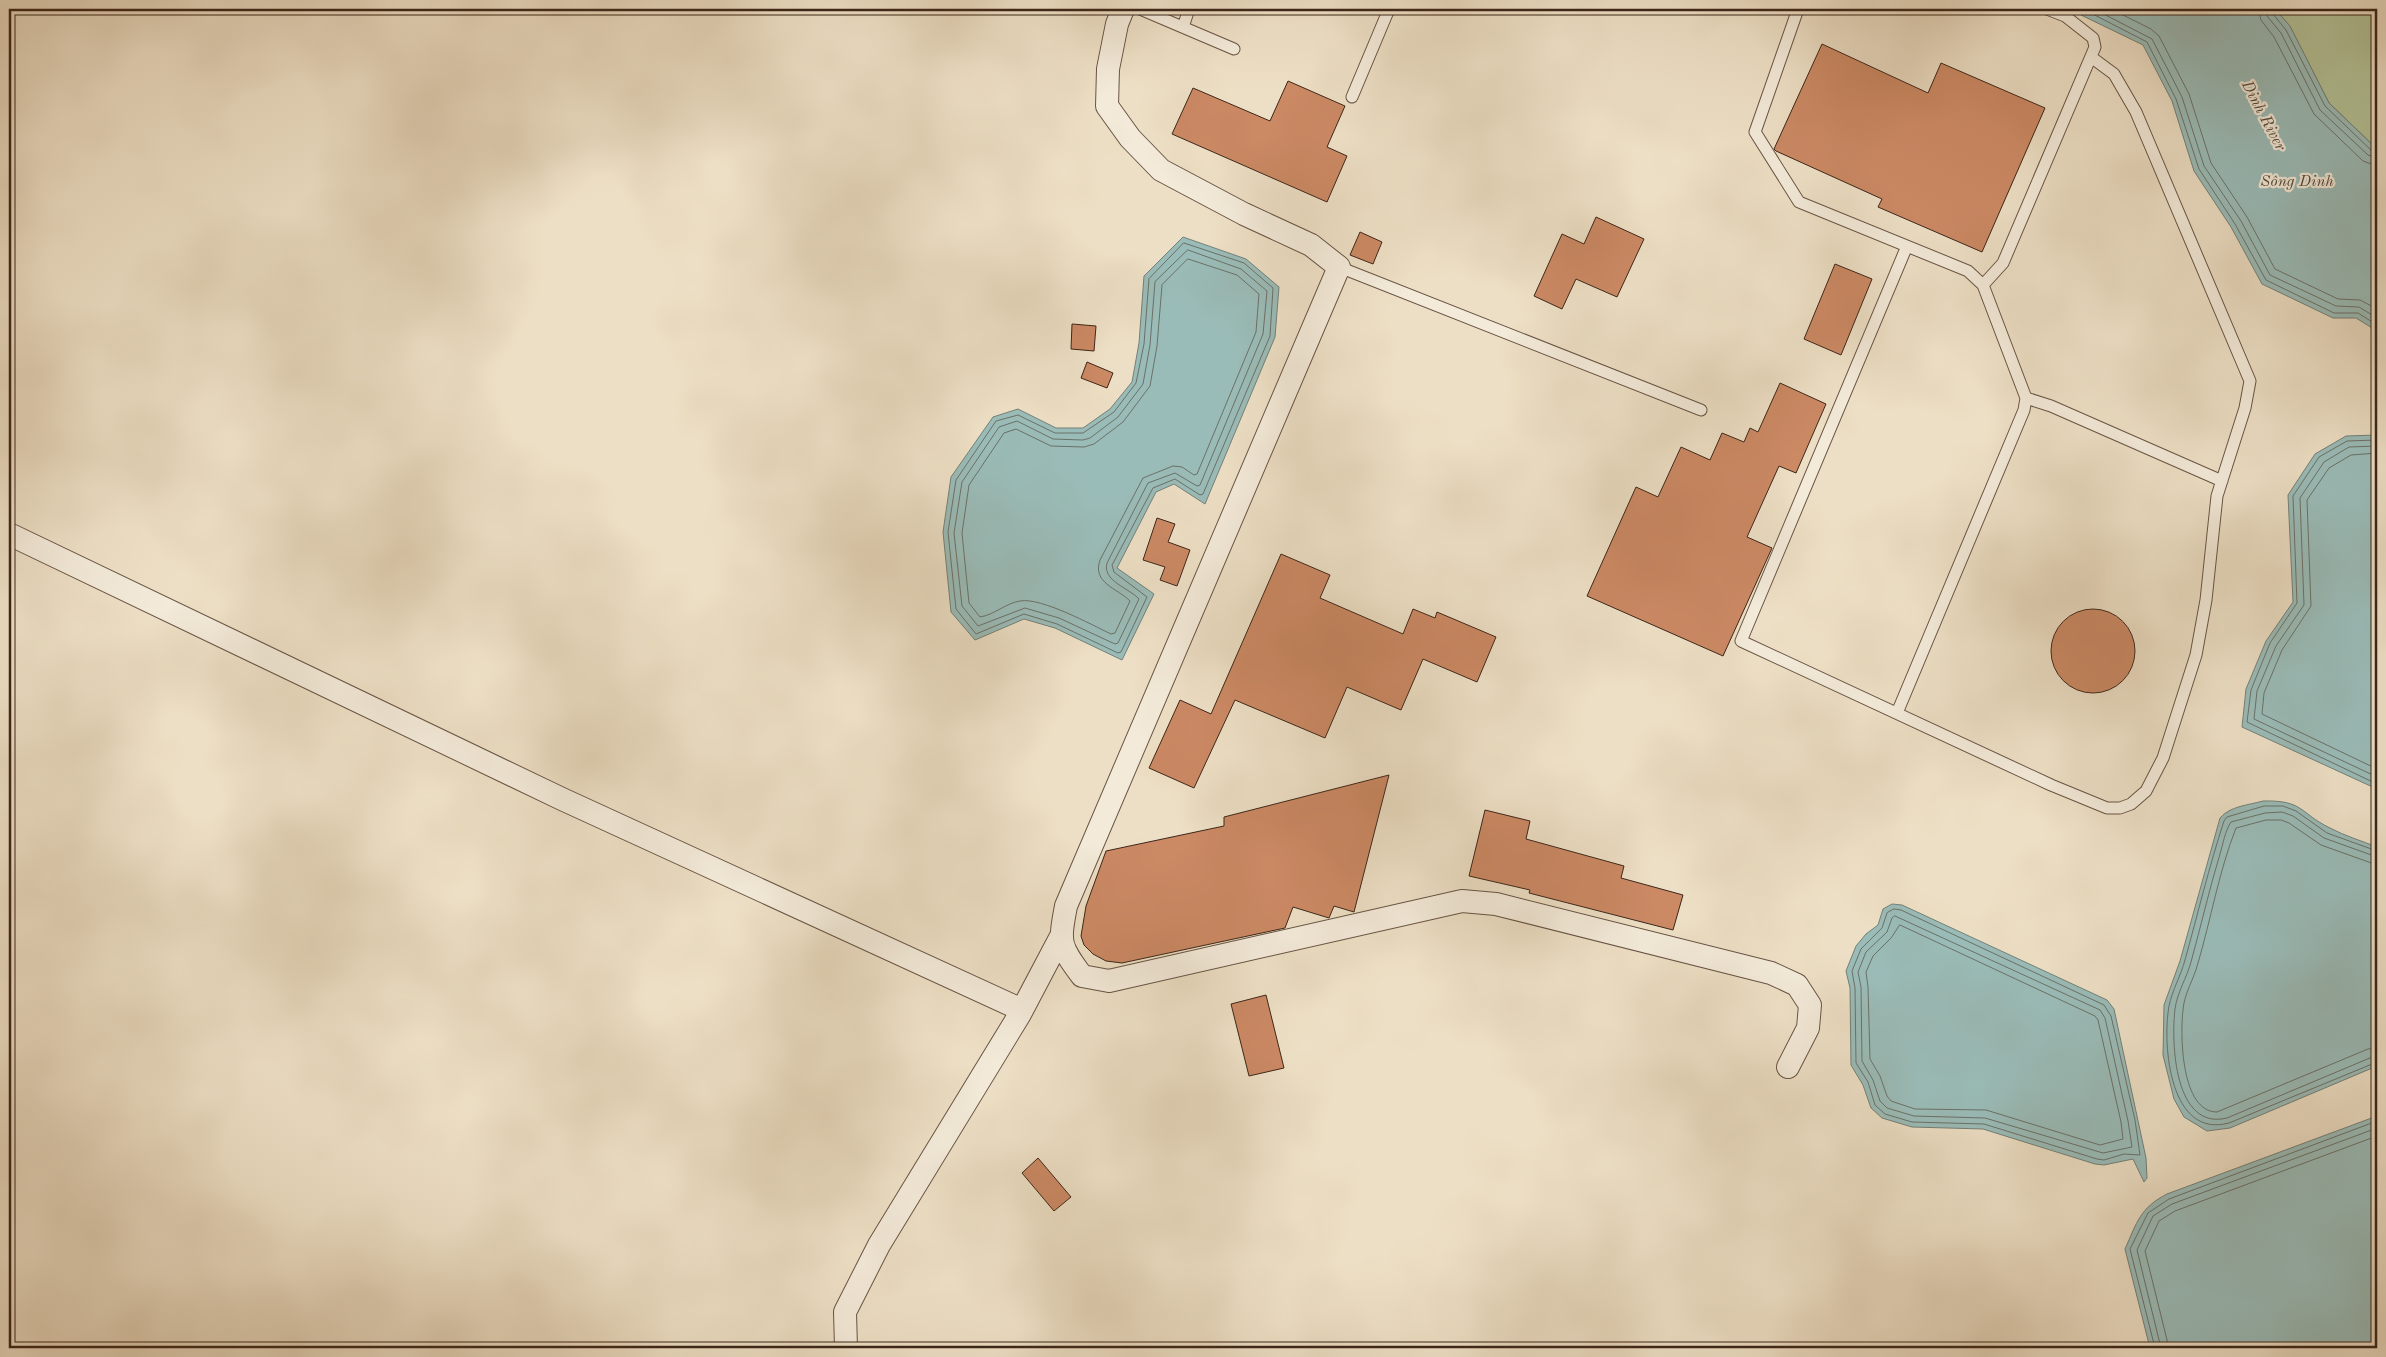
<svg xmlns="http://www.w3.org/2000/svg" width="2386" height="1357" font-family="'Old Standard TT',serif">
<rect width="100%" height="100%" fill="#eddfc5"/>
<filter id="stains"><feTurbulence type="fractalNoise" baseFrequency=".004" numOctaves="4"/><feColorMatrix values="0 0 0 0 .2 0 0 0 0 .09 0 0 0 0 .02 0 0 0 .5 -.17"/></filter>
<radialGradient id="worn" r=".72"><stop offset=".6" stop-color="#630" stop-opacity="0"/><stop offset="1" stop-color="#630" stop-opacity=".3"/></radialGradient>
<!-- green -->
<path fill="#b3c398" stroke="#787458" d="M2275,9H2377V149L2329,103L2290,27Z"/>
<!-- water -->
<path fill="#9abcb8" stroke="#748078" d="M2078,9H2275L2290,26L2329,103L2377,149V331L2356,318H2333L2262,284L2231,227L2194,171L2172,101L2143,45L2081,15Z
M1183,237L1246,259L1279,287L1275,337L1205,504L1174,484L1156,492L1117,568L1154,594L1122,660L1055,628L1024,619L975,640L951,612L943,532L951,477L993,417L1018,409L1056,428H1083L1110,409L1132,382L1139,343L1144,276Z
M2377,435V789L2242,727L2246,689L2266,641L2293,602L2288,495L2315,454L2346,436Z
M2263,801C2304,800 2299,813 2330,828C2345,836 2362,841 2377,847V1066L2230,1128L2207,1131L2184,1117L2174,1099L2163,1055L2164,1005L2180,961L2220,818C2230,806 2249,805 2263,801Z
M1892,904L1902,905L2107,1000L2114,1009L2146,1158L2147,1178L2144,1182L2133,1159L2104,1165L2095,1164L1983,1129L1912,1127L1882,1118L1871,1108L1863,1085L1851,1065L1850,988L1846,971L1856,946L1866,934L1878,925L1883,909Z
M2377,1116V1348H2150L2125,1249C2137,1222 2140,1208 2167,1194Z"/>
<g fill="none" stroke-linecap="round" stroke-linejoin="round">
<!-- shore -->
<path stroke="#6b7168" stroke-width="1" d="M2083,9L2147,42L2176,99L2199,169L2235,224L2266,280L2334,313H2358L2377,325
M2094,9L2152,39L2182,97L2204,166L2241,221L2270,275L2336,306L2359,307L2377,318
M2111,9L2151,29L2159,36L2189,94L2211,163L2247,217L2275,269L2338,299L2360,300L2377,309
M2258,9L2261,20L2274,37L2314,114L2363,161L2377,166
M2266,9L2267,16L2281,33L2320,110L2368,155L2377,158
M2272,9L2273,14L2286,30L2325,106L2372,151L2377,152
M1184,243L1244,263L1273,288L1270,336L1203,494L1200,495L1175,479L1153,488L1112,565L1114,572L1147,597L1121,652L1118,653L1057,624L1024,614L976,634L956,609L948,532L956,480L996,421L1018,415L1055,433H1083L1114,412L1136,383L1144,344L1149,279Z
M1188,250L1241,269L1267,291L1263,334L1200,485L1197,486L1175,473L1148,483L1107,563C1102,581 1129,588 1139,599L1118,643L1115,644L1059,618L1025,608L978,626L962,606L954,533L962,482L999,427L1017,421L1053,439L1083,440L1090,438L1118,417L1143,384L1150,345L1155,282Z
M1188,259L1237,275L1259,294L1256,332L1197,474L1194,475L1182,467L1173,466L1143,478L1100,560C1092,583 1117,588 1130,601L1115,633L1111,634C1092,625 1041,597 1020,601C1006,603 994,615 980,617L969,603L962,533L969,485L1004,433L1016,429L1051,446L1084,447L1094,444L1123,422L1150,386L1157,346L1162,285Z
M2377,440L2347,441L2319,457L2293,496L2297,603L2270,643L2251,690L2247,722L2377,784
M2377,446L2349,447L2324,462L2300,498L2304,605L2276,646L2257,691L2254,719L2377,777
M2377,453L2351,455L2329,468L2307,500L2311,606L2282,650L2264,693L2262,714L2377,769
M2377,851L2327,833L2296,811L2283,806H2264L2227,817L2224,821C2209,867 2198,913 2185,960C2181,975 2172,991 2169,1006C2162,1046 2170,1139 2229,1123L2377,1062
M2377,857L2324,838L2293,816L2282,812L2265,813L2231,822C2225,831 2223,844 2220,854C2209,890 2201,926 2191,962C2187,977 2177,993 2175,1009C2171,1042 2174,1131 2227,1118L2377,1055
M2377,865L2321,845L2289,823L2281,820H2266L2236,828C2219,871 2211,919 2198,963C2194,979 2184,994 2183,1010C2180,1035 2181,1112 2217,1112L2368,1049L2377,1048
M1894,909L1901,910L2104,1005L2111,1016L2135,1120L2140,1155L2124,1154L2104,1160L2097,1159L1984,1124L1912,1122L1885,1114L1875,1105L1868,1082L1856,1063L1855,988L1852,971L1861,949L1882,928L1887,913Z
M1895,916L2100,1010L2105,1018L2128,1121L2132,1147L2103,1153L1985,1118L1914,1116L1887,1108L1880,1101L1873,1080L1862,1061L1861,987L1858,972L1866,952L1887,932L1892,918Z
M1900,925L2095,1016L2098,1020L2121,1122L2123,1139L2100,1145L1986,1110L1915,1109L1891,1101L1887,1096L1880,1076L1870,1059L1868,987L1866,972L1873,956L1891,938Z
M2155,1348L2130,1249L2148,1213L2169,1199L2377,1121
M2161,1348L2137,1250L2153,1216L2172,1204L2377,1128
M2169,1348L2145,1251L2159,1221L2175,1211L2377,1136"/>
</g>
<!-- building -->
<path fill="#cb8964" stroke="#3c2619" d="M1822,44L1928,93L1941,63L2045,108L1982,252L1878,207L1882,199L1776,151L1774,149Z
M1288,81L1345,106L1327,147L1347,156L1327,202L1172,134L1193,88L1270,121Z
M1596,217L1644,239L1617,297L1576,279L1562,309L1534,296L1562,234L1584,244Z
M1360,232L1382,242L1373,264L1350,255Z
M1835,264L1872,279L1841,355L1804,339Z
M1072,324L1096,326L1094,351L1071,349Z
M1087,362L1113,373L1107,388L1081,378Z
M1780,383L1826,404L1796,473L1779,466L1747,537L1772,548L1723,656L1587,596L1636,487L1658,497L1681,447L1710,460L1722,433L1744,442L1750,428L1758,432Z
M1157,518L1175,524L1168,542L1190,550L1177,586L1160,580L1165,567L1143,560Z
M1281,554L1330,575L1320,598L1403,634L1413,609L1435,618L1437,612L1496,637L1477,682L1423,659L1401,710L1347,687L1325,738L1235,700L1194,788L1149,768L1180,700L1211,714Z
M2051 651a42 42 0 1 1 84 0a42 42 0 1 1-84 0Z
M1389,775L1354,912L1334,906L1329,918L1293,907L1285,928L1122,963L1106,961L1093,954L1084,945L1081,936L1086,906L1106,851L1224,826V817Z
M1485,810L1530,821L1526,839L1624,866L1621,878L1683,895L1673,930L1529,893L1530,890L1469,876Z
M1266,995L1284,1068L1249,1076L1231,1004Z
M1038,1158L1071,1197L1054,1211L1022,1173Z"/>
<g fill="none" stroke-linecap="round" stroke-linejoin="round">
<!-- lane casing -->
<g stroke="#685444" stroke-width="13">
<path id="lane" d="M1140,9L1234,49
M1798,9L1755,132L1799,202L1968,271L1983,285L2026,398L2024,410L1897,713
M1183,27L1189,9
M1352,97L1389,9
M1907,246L1741,641L2051,785L2107,808H2120L2131,804L2146,791L2163,758L2196,655L2206,600L2217,496L2245,408L2250,381L2136,112L2114,74L2091,57
M1339,267L1701,410
M1983,285L2003,263L2095,47L2093,38L2065,16L2047,9
M2026,398L2051,406L2222,481"/>
</g>
<!-- street casing -->
<g stroke="#685444" stroke-width="24">
<path id="street" d="M1123,9L1117,24L1108,69L1107,106L1130,138L1161,170L1244,214L1311,245L1339,267L1066,906C1059,943 1059,945 1082,976L1109,981L1462,901L1496,904L1771,973L1797,985L1810,1005L1808,1028L1788,1067
M9,534L562,799L1022,1010
M846,1348L845,1312L879,1245L1020,1014L1060,938"/>
</g>
<!-- lane -->
<use href="#lane" stroke="#f3ead9" stroke-width="11"/>
<!-- street -->
<use href="#street" stroke="#f3ead9" stroke-width="22"/>
</g>
<g text-anchor="middle" dominant-baseline="central" stroke-width="4.5" stroke-linejoin="round" paint-order="stroke">
<!-- water labels -->
<g font-size="16" font-style="italic" fill="#544c41" stroke="#f3ead9">
<text transform="translate(2263 116) rotate(62)">Dinh River</text>
<text x="2297" y="182">Sông Dinh</text>
</g>
</g>
<!-- margin -->
<rect width="2386" height="1357" fill="none" stroke="#eddfc5" stroke-width="30"/>
<rect x="10" y="10" width="2366" height="1337" fill="none" stroke="#3c2619" stroke-width="2.5"/>
<rect x="15" y="15" width="2356" height="1327" fill="none" stroke="#3c2619"/>
<rect width="100%" height="100%" filter="url(#stains)"/>
<rect width="100%" height="100%" fill="url(#worn)"/>
</svg>
